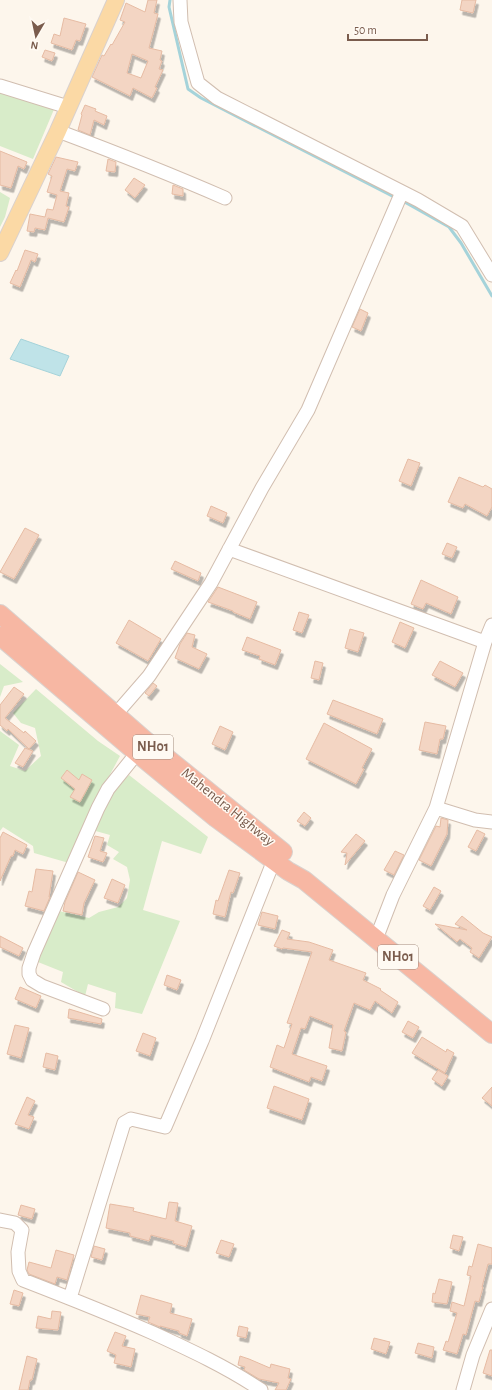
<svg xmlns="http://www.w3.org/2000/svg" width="492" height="1390" font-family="'Alegreya Sans',sans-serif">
<defs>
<filter id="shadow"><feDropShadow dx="2.5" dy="4.5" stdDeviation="0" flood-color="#0004"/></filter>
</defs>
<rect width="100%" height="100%" fill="#fdf6ec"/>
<!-- green -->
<path fill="#d8ecc9" d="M0,92L55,107L33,159L0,146Z
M0,192L10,198L5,217L0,227Z
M0,664L23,682L4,686L0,697Z
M36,689L98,741L120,756L87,817L69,863L34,853L33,846L3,827L0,831V731L19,745L10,766L25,771L41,756L35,728L21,723L13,713Z
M129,775L208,837L201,854L162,841L143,910L180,921L142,1014L115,1008L116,993L88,984L85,996L61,982L63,972L38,962L39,955L59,911L89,918L99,912L118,907L127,898L130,880L127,867L113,859L119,852L107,845L110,835L92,830L101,805Z"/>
<!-- water -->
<path fill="#bfe3e8" stroke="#a5d3da" d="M21,339L69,356L60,376L10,359Z"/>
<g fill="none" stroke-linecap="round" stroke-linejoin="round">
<!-- stream -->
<path stroke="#a5d3da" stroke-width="3" d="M170,0L169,7L188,89L201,98L396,198
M401,200L449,227L461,243L492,296"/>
</g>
<!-- building -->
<path fill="#f3d5c3" stroke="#e6bba3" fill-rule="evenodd" filter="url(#shadow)" d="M148,0H157L154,13L158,14L149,48L162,51L160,60L162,61L159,69L163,70L155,87L157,88L152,98L133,88L130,96L92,77L102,55L104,56L111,44L112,45L125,22L120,20L126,3L145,12ZM132,54L148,61L141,78L127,73Z
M462,0H476L473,13L460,10Z
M64,18L86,24L80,41L76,40L72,50L51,43L54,34L60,36Z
M45,50L55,53L52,61L42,57Z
M85,105L96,109L95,111L107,116L104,125L94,120L90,135L78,130L82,115L81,114Z
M0,151L27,162L24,169L18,166L11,188L0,185Z
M56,157L78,162L75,171L67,169L60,191L69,193L66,206L69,207L64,222L48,218L45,230L35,228L34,232L27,231L30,214L45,217L47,209L53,210L57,195L47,192L52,176L48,174Z
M108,159L116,162L115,172L106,171Z
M134,178L145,185L135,198L125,190Z
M173,185L183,189V196L172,194Z
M25,250L38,254L35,262L31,260L20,287L10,283L16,270L17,271Z
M360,309L368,313L361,331L352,327Z
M408,459L420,463L411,486L399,481Z
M459,477L483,487L485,485L492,489V507L487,516L465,504L463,508L448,502Z
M211,506L227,513L223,523L207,516Z
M25,528L39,535L14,579L0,572Z
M447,543L457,547L452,558L442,554Z
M175,561L201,573L198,581L171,569Z
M421,580L458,597L451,614L426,603L423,609L411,604Z
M218,587L257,602L250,619L233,612V611L208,602Z
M299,612L309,615L302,633L293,630Z
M129,620L161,639L148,661L116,643Z
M400,622L414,628L405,648L392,642Z
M350,629L364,633L358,652L345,648Z
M187,633L195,635L192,647L207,654L199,669L175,658L180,644Z
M247,637L281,650L275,665L259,659L260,656L242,650Z
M315,661L323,663L319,680L311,678Z
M440,661L463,673L455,687L432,675Z
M153,683L157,686L149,696L145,693Z
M14,687L24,694L5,718L24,733L25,731L36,741L29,749L8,729L7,731L0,725V705Z
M333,700L383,719L377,734L327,714Z
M425,722L446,726L443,739H440L437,754L419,750Z
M324,723L372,749L362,768L364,769L356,784L306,759Z
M220,726L233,732L225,750L212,744Z
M25,748L33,751L23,767L15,763Z
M67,770L79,780L82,774L92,780L80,802L70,797L75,789L61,778Z
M304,812L311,818L305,826L297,821Z
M441,818L448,820L447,834L431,866L419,860L436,826L440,827Z
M477,830L485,834L476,851L468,847Z
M3,832L27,845L23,854L15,850L13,856H11L0,881V838Z
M356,834L365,841L345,865L347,853L341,852Z
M95,836L104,838L100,851L107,853L103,862L88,857Z
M395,851L404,855L394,875L384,870Z
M36,869L53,871L49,897H50L44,911L25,906L29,891L32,892Z
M229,870L240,873L233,893L231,892L225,917L213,914L216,900L218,901Z
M78,872L95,880L84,903L82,915L63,911L65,902Z
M112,879L125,885L118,903L104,898Z
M434,887L441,891L430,910L423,906Z
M262,912L278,916L275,929L258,925Z
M462,916L483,933L492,937L479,958L470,952L472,948L460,939L457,942L435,924L467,930L455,924Z
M282,930L290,933L287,939L309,942L333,950L329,960L366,973L363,980L381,989L380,990L398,1002L392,1013L375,1001L370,1010L354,1003L344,1031L346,1032L342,1051L329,1048L333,1025L310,1016L305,1029L301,1028L292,1054L327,1066L322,1081L311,1077L309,1082L270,1067L277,1045L284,1048L292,1024L287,1023L312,952L283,948L282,949L274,946Z
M0,936L23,948L19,956L0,947Z
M167,975L181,980L177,990L164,985Z
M20,987L41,996L36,1008L15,999Z
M69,1009L102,1019L101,1024L68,1018Z
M408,1021L419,1027L413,1038L402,1032Z
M15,1025L29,1028L21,1058L7,1054Z
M143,1033L156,1038L150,1056L136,1051Z
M422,1037L446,1052L447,1049L454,1053L445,1073L412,1053Z
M46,1053L58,1056L55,1070L43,1067Z
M438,1070L448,1076L442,1086L432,1079Z
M274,1086L309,1099L302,1120L267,1108Z
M492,1087V1106L482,1098Z
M27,1097L35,1101L28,1115L34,1117L29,1129L15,1124Z
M169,1202L178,1203L175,1221L192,1226L186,1247L173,1243L174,1241L151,1235L149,1241L130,1236V1233L106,1228L110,1204L134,1208L133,1211L166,1219Z
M21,1205L35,1209L32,1219L18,1215Z
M453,1235L463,1237L459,1251L450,1248Z
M221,1240L234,1244L229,1257L216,1253Z
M478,1244L492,1248V1264H488L482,1287H483L479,1302L475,1301L466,1335L463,1334L457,1354L443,1350L446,1341L448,1342L457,1313L450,1311L452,1302L464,1306L471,1276L467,1275L469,1266L472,1267Z
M94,1246L105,1249L102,1260L91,1257Z
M56,1250L74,1255L67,1280L57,1277L55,1284L29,1274L27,1270L29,1262L51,1268Z
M439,1279L452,1282L447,1304L432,1302L433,1293L435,1294Z
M14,1290L23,1293L19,1306L10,1304Z
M141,1295L172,1304L170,1313L192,1319L187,1336L179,1333V1331L160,1326V1327L148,1322L150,1317L136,1314Z
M52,1311L61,1312L58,1330L36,1328L38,1316L51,1319Z
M239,1326L248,1328L246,1338L237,1336Z
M115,1332L126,1336L122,1346L135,1349L131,1367L114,1363L116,1355L107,1351Z
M374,1338L390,1342L386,1354L371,1349Z
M418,1343L434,1347L432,1358L415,1353Z
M490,1350H492V1376L483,1373Z
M27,1356L37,1359L32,1380H30L28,1390H19Z
M240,1356L249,1359L270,1368L271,1364L290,1369L288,1378L291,1379L286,1390H275L279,1383L259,1379L244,1370L245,1367L238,1365Z"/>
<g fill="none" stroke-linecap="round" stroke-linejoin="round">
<!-- minor casing -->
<g stroke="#d1beb0" stroke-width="15">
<path id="minor" d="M180,0L181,22L198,83L217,98L418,200L462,226L492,275
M0,86L68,107
M58,131C114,152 170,174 225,198
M229,549L485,642
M116,714L149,676L211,583L262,488L308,410L402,192
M436,808L475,820L492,822
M376,939L393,895L436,808L485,642L492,625
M103,1009L42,986L32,980L29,974V968L34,953L98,808L108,789L137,753
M0,1220L15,1223L22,1230L18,1252L19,1271L23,1280C67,1297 110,1314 153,1333C190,1350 227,1367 261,1390
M70,1298L124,1123L131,1119L165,1127L202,1041L274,860
M463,1390L473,1355L492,1309"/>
</g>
<!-- major casing -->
<g stroke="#dad1cd" stroke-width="18">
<path id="major" d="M0,253L58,131L116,0"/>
</g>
<!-- highway casing -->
<g stroke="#dad1cd" stroke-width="20">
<path id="highway" d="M0,614L146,741L283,852
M0,636L137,753L216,818L288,871L304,880L492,1034"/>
</g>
<!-- minor -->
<use href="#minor" stroke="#fff" stroke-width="13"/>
<!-- major -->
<use href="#major" stroke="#fbd9a5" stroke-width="16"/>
<!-- highway -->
<use href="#highway" stroke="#f7b7a3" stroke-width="18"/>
</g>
<g text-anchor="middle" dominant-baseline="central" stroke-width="3" stroke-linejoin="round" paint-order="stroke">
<!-- shield labels -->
<g fill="#fffaf3" stroke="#a28b7f" stroke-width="1">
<rect x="133" y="735" width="40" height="24" rx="3"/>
<rect x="378" y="945" width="40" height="24" rx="3"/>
</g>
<g font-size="14" font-weight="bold" fill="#7a5c4d">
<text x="153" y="747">NH01</text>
<text x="398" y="957">NH01</text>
</g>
<!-- street labels -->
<g font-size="15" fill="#7a5c4d" stroke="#fffaf3">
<text transform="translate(228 807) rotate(39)">Mahendra Highway</text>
</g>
</g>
<!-- north arrow -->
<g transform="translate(36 36) rotate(189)" stroke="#fffaf3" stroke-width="3" paint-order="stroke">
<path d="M0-3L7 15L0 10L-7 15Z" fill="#7a5c4d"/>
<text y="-6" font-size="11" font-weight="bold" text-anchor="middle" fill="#7a5c4d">N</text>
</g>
<!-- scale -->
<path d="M348 34v6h79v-6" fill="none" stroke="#7a5c4d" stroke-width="2"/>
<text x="354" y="34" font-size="12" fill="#7a5c4d" stroke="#fffaf3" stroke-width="3" paint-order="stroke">50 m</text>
</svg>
